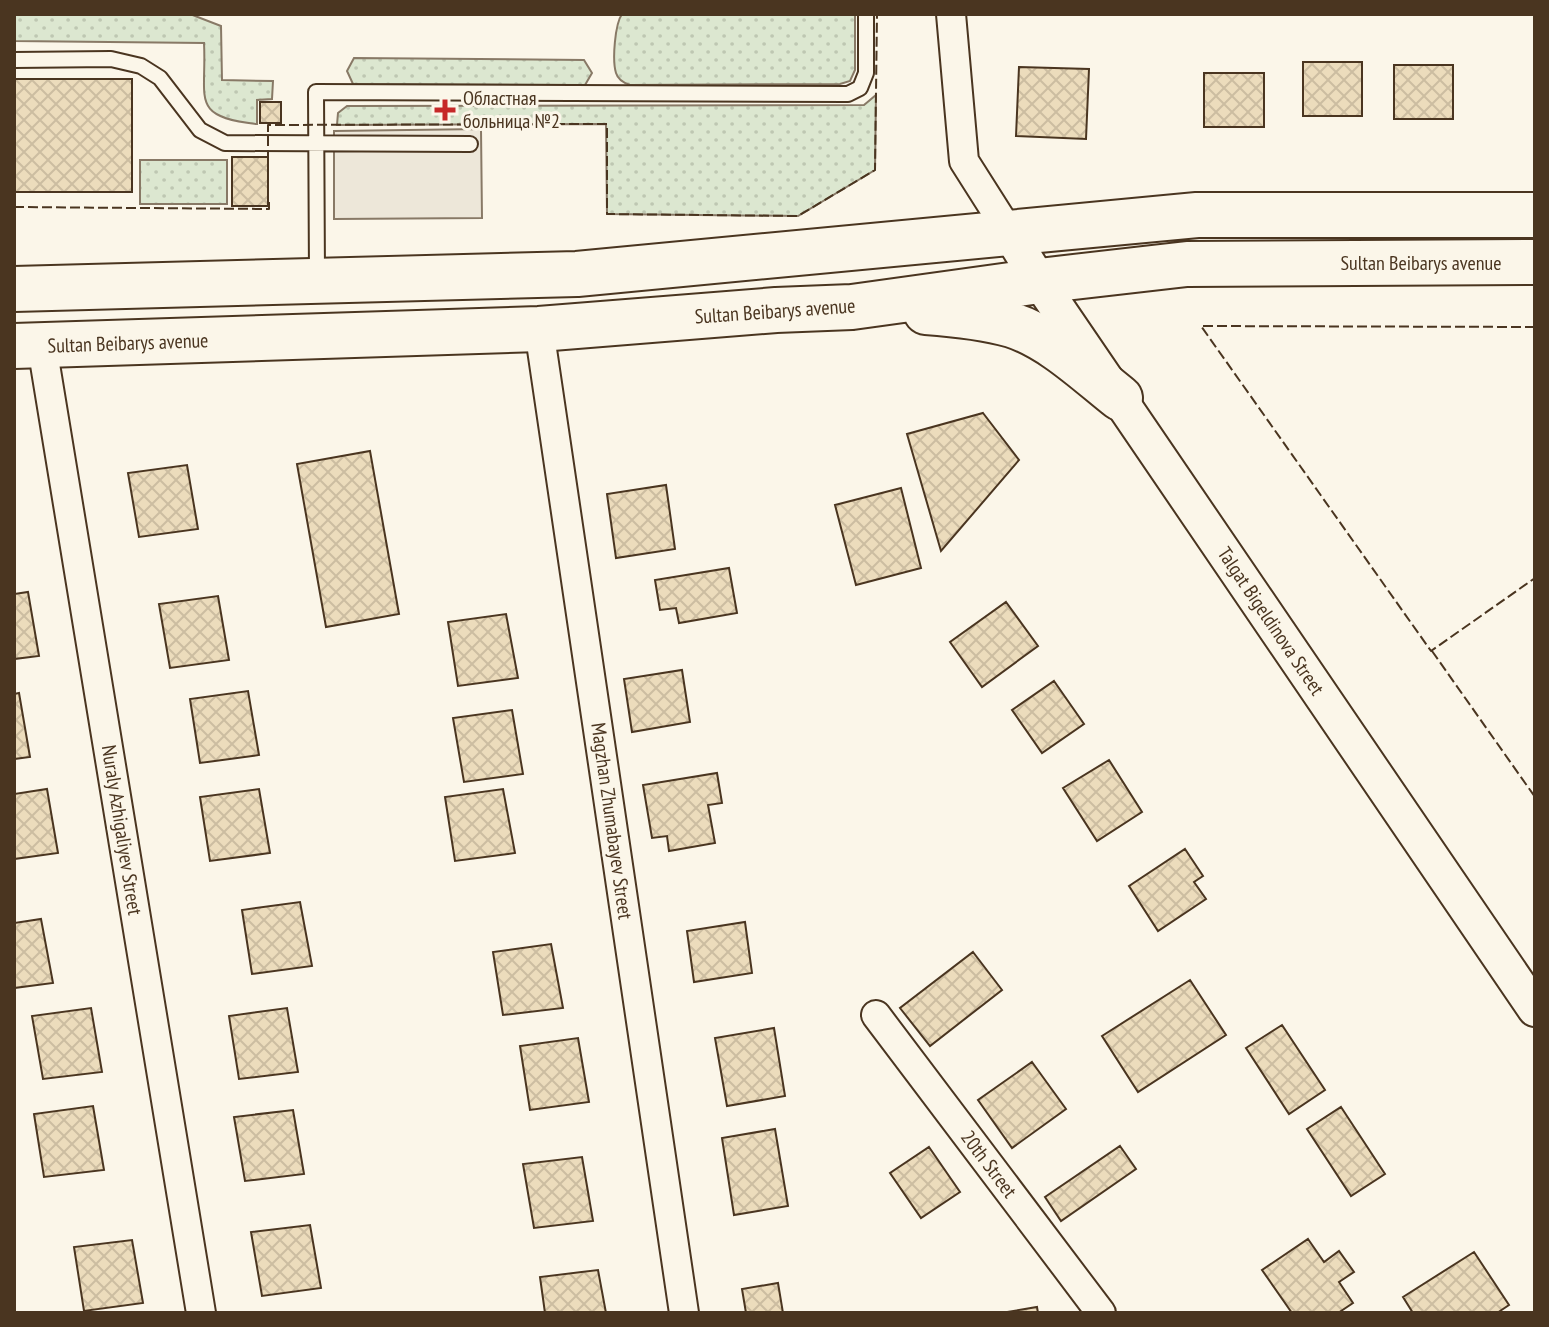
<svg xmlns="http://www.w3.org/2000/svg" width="1549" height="1327" font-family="'PT Sans Narrow',sans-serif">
<defs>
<pattern id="grass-dots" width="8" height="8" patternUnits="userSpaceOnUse" patternTransform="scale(2)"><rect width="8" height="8" fill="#dce7d0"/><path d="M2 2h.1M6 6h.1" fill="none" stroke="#bec7b2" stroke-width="1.8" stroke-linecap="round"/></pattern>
<pattern id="building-cross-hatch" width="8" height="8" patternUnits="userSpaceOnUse" patternTransform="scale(2)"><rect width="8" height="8" fill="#ecdcbc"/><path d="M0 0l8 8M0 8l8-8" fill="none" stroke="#ccbda1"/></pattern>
</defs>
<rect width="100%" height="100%" fill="#fbf6e9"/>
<!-- grass -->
<path fill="url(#grass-dots)" stroke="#887966" stroke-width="2" d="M14,14H190L221,26L222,80L273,81L272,99L257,100V124C189,117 207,99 204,43L14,41Z
M622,14H855V70L850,81L840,84L630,85C624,83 618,80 616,73C612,60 615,24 622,14Z
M354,58L584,60L592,73L585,85L353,84L347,71Z
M876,95L875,170L798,216L607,214L606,124L337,125L338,113L347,106L864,105Z
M140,160H227V204H140Z"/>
<!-- parking -->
<path fill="#ede7d9" stroke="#887966" stroke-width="2" d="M481,129L482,218L334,219V131Z"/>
<!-- building -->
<path fill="url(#building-cross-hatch)" stroke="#4a3520" stroke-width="2" d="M1303,62H1362V116H1303Z
M1394,65H1453V119H1394Z
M1019,67L1089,69L1086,139L1016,136Z
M1204,73H1264V127H1204Z
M14,79H132V192H14Z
M260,102H281V123H260Z
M232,157H268V206H232Z
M983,413L1019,460L941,551L907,434Z
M370,451L399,614L326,627L297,464Z
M187,465L198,529L139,537L128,473Z
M666,485L675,549L616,558L607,494Z
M901,488L921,568L856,585L835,505Z
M729,568L737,613L679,623L676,608L660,610L655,580Z
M28,592L39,656L14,659V594Z
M218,596L229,660L170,668L159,604Z
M1006,602L1038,646L982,687L950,642Z
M506,614L518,678L458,686L448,622Z
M682,670L690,722L632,732L624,679Z
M1054,681L1084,724L1042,753L1012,710Z
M248,691L259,755L200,763L190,699Z
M19,693L30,757L14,759V694Z
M512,710L523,774L464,782L453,718Z
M1109,760L1142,812L1097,841L1063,788Z
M717,773L722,803L708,805L715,843L669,851L667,836L652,838L643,785Z
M47,789L58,853L14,859V794Z
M259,789L270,853L210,861L200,797Z
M503,789L515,853L455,861L445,797Z
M1185,849L1203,876L1194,882L1206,899L1158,931L1129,886Z
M300,902L312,966L252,974L242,910Z
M41,919L53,983L14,988V923Z
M745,922L752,973L694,982L687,931Z
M551,944L563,1008L503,1015L493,952Z
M973,952L1002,990L930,1046L900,1008Z
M1190,980L1226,1035L1138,1092L1102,1036Z
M91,1008L102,1072L43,1079L32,1016Z
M287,1008L298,1072L239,1079L229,1016Z
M1282,1025L1325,1090L1289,1114L1246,1048Z
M774,1028L785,1096L727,1106L715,1038Z
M578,1038L589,1102L530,1110L520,1046Z
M1032,1062L1066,1109L1012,1148L978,1100Z
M93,1106L104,1170L44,1177L34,1114Z
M1341,1107L1385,1174L1351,1196L1307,1129Z
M293,1110L304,1174L245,1181L234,1117Z
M775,1129L788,1206L734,1215L722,1138Z
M1120,1146L1136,1169L1061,1221L1045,1197Z
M929,1147L960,1192L921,1218L890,1173Z
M582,1157L593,1221L534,1228L523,1164Z
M310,1225L321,1288L262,1296L251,1232Z
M1308,1239L1324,1262L1339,1251L1354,1272L1339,1282L1353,1303L1338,1313H1292L1262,1270Z
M132,1240L143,1303L84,1311L74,1247Z
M1474,1252L1509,1305L1497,1313H1413L1403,1297Z
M598,1270L606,1313H545L540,1277Z
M778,1283L783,1313H746L742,1289Z
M1037,1307L1038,1313H1001Z"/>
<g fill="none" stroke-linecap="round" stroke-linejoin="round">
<!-- service casing -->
<g stroke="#4a3520" stroke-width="18">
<path id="service" d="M14,60L111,59L141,66L160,78L200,130L225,143L470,144
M317,275L316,92L848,94L860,88L866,73V14"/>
</g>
<!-- minor casing -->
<g stroke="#4a3520" stroke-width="32">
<path id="minor" d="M951,14L964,161L1009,232
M539,329L684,1313
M42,346L201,1313
M876,1015L1101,1313"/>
</g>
<!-- tertiary casing -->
<g stroke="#4a3520" stroke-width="38">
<path id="tertiary" d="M1009,232L1039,281L1535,1009"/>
</g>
<!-- primary casing -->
<g stroke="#4a3520" stroke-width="48">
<path id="primary" d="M14,289L577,274L1197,215H1535
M926,312C954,314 984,317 1012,325C1052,338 1087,372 1120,398
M14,346L539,329L776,310L852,307L1039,281L1187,264L1535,262"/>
</g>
<!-- service -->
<use href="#service" stroke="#fbf6e9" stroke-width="14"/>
<!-- minor -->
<use href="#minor" stroke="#fbf6e9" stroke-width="28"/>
<!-- tertiary -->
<use href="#tertiary" stroke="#fbf6e9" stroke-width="34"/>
<!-- primary -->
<use href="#primary" stroke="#fbf6e9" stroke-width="44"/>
<!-- fence -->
<path stroke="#4a3520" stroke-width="2" stroke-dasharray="10 4" stroke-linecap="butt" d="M268,160V125L607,124V214L798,216L875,170L877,14
M14,207L269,209V200
M1535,327L1201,326L1431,651L1535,578
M1432,651L1535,797"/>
</g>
<!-- markers -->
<path fill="#c62828" stroke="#fbf6e9" stroke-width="3" d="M441 98h8v8h8v8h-8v8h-8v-8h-8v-8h8z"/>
<g text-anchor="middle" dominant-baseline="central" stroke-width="6" stroke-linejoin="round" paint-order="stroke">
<!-- poi labels -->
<g font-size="20" fill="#4a3520" stroke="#fbf6e9" text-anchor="start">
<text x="463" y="98">Областная<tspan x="463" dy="23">больница №2</tspan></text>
</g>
<!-- street labels -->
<g font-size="20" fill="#4a3520" stroke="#fbf6e9">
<text x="1421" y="263">Sultan Beibarys avenue</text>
<text transform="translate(775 311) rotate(-4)">Sultan Beibarys avenue</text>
<text transform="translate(128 343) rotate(-2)">Sultan Beibarys avenue</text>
<text transform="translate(1271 621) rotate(56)">Talgat Bigeldinova Street</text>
<text transform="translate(612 821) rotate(82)">Magzhan Zhumabayev Street</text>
<text transform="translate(122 830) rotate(81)">Nuraly Azhigaliyev Street</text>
<text transform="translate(989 1164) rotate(53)">20th Street</text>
</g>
</g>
<!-- border -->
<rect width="1549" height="1327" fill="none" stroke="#4a3520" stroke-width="32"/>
</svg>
